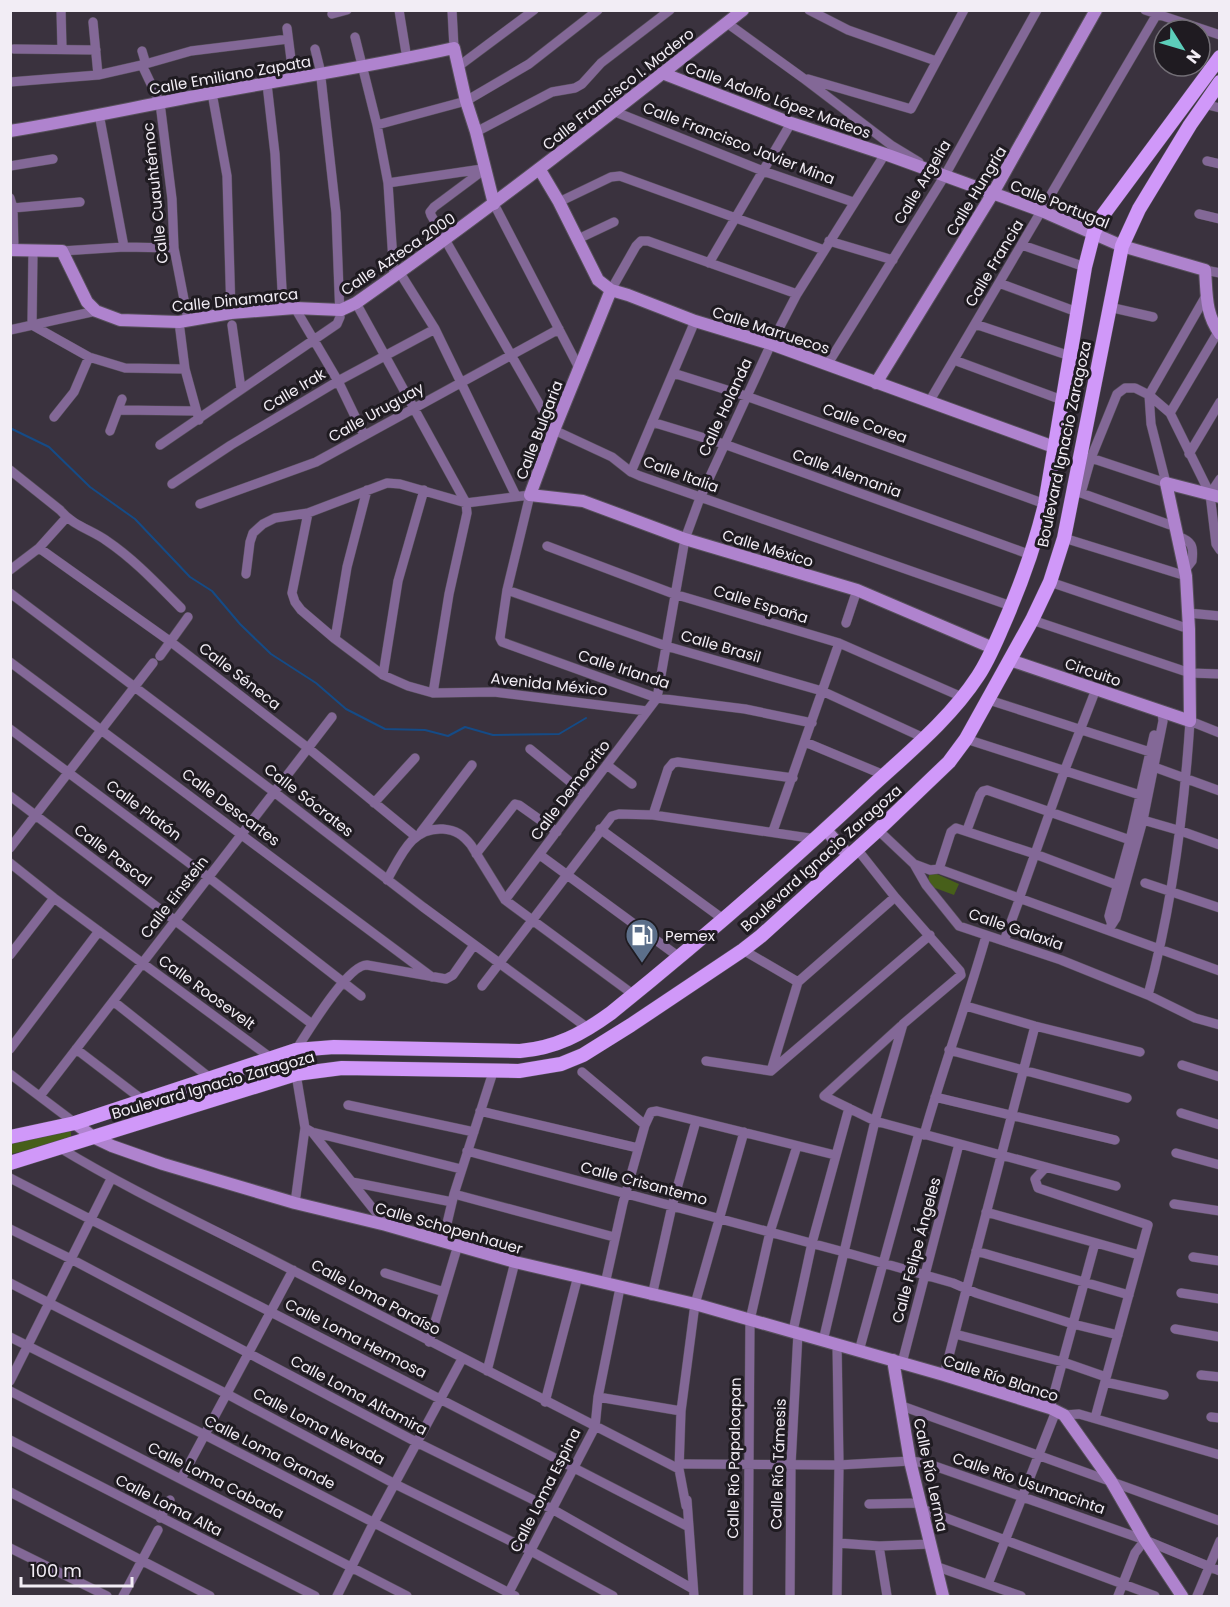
<svg xmlns="http://www.w3.org/2000/svg" width="1230" height="1607" font-family="Poppins,sans-serif">
<rect width="100%" height="100%" fill="#3a323e"/>
<!-- green -->
<path fill="#475f1a" d="M930,871L959,884L954,895L927,885Z
M71,1130V1137L45,1146L11,1154L10,1140Z"/>
<g fill="none" stroke-linecap="round" stroke-linejoin="round">
<!-- stream -->
<path stroke="#154b86" stroke-width="2" d="M10,428L49,447L90,487L135,519L190,577L212,591L240,624L271,654L316,683L346,709L385,729L425,730L448,736L465,727L493,735L559,734L586,718"/>
<!-- street casing -->
<g stroke="#57505b" stroke-width="10">
<path id="street" d="M61,10L62,49
M399,10L407,59
M452,10L454,48
M809,10L848,30L936,61
M1145,10L1220,35
M332,14L347,10
M93,22L98,75
M727,23L803,78L891,145L919,162
M287,28L292,67
M355,37L377,125L388,183L394,277
M14,49L96,50
M142,65L160,103L172,199L174,248L188,320
M142,65L145,61L142,51
M459,66L534,10
M808,79L911,109L964,10
M10,82L98,75L142,65L191,51L288,39
M267,84L275,154L283,309
M212,93L227,176L231,313
M1204,104L1220,108
M613,111L763,171L853,202
M99,114L124,247
M377,125L466,101L529,64L598,10
M476,132L552,92L575,88L582,84L601,63L670,10
M1207,161L1220,164
M10,166L53,159
M485,169L434,207L430,212L431,215L554,430L612,457L631,472L640,476L1011,606
M388,183L482,169
M10,198L13,208L14,251
M559,202L611,177L620,176L824,250
M494,204L579,368
M13,208L80,202
M1199,214L1220,219
M578,239L614,222
M829,241L893,260
M1022,245L1085,267
M33,251L32,325L89,357L125,368L185,369
M62,251L124,247L174,248
M709,263L791,123
M1205,270L1220,273
M400,273L435,329L516,496
M999,283L1077,312
M611,290L636,246L641,241H648L797,294
M356,303L466,503L467,513L449,594L433,693
M1109,307L1153,317
M295,308L338,381L364,435
M179,322L185,369L199,420
M975,324L1070,356
M232,325L241,389
M10,330L96,311
M954,360L1062,400
M827,365L944,177L1037,10
M673,373L746,396L1045,504
M929,402L1157,14
M119,410L196,411
M1170,413L1218,332
M54,417L74,392L89,357
M652,422L724,444L1031,555
M110,431L122,399
M160,445L337,324L340,317L336,213L320,69L315,49
M1189,454L1220,402
M1091,458L1166,483
M10,470L60,510C73,526 92,530 107,541C135,560 158,585 181,608
M631,472L695,321
M1220,479L1210,494L1216,544L1220,550
M1166,483L1151,424L1149,395L1207,294
M172,484L231,445L338,381L435,329
M1075,493H1081L1176,527
M1081,493L1091,458L1117,394L1125,388H1135L1149,395L1170,413L1210,494
M200,504L316,462L559,329
M308,513L292,593L295,602L301,610L335,639L383,675L408,686L433,693L494,692L647,711
M1177,536C1192,541 1194,546 1192,561L1185,570
M1064,538L1186,576
M547,546L674,594L839,643L962,697
M39,548L171,642L308,748L415,836
M10,570L39,548L66,518
M246,574L250,542L253,533L263,524L275,518L308,513L387,483L400,484L466,503L530,495L507,590L500,638L502,642L657,698L745,709L812,723
M1050,582L1189,629
M507,590L666,646L822,691L924,738
M10,593L274,792L423,907L589,1029
M1188,613L1220,616
M1032,620L1190,673L1220,674
M846,623L857,590
M335,639L347,567L367,490
M160,656L188,617
M10,662L432,977
M383,675L398,581L424,490
M989,700L1150,752
M10,729L208,877L361,996
M966,739L1140,795
M805,742L884,775
M530,749L585,794
M607,765L632,784
M1154,767L1220,791
M10,796L312,1024
M374,803L415,758
M653,815L668,769L673,763L678,762L793,778
M1143,820L1181,831L1220,845
M600,829L723,919
M878,830L914,864L926,885L959,926L1061,960L1148,995L1195,1018L1220,1025
M967,830L980,795L983,791L987,790L1130,840
M773,831L839,643
M421,832L472,765
M10,848L153,663
M476,854L515,804L519,805L557,832
M540,855L679,957
M10,863L54,898L271,1058
M914,864L930,870L939,869L1220,971
M939,869L951,832L956,828L1035,854L1117,885
M387,880C401,856 411,827 443,829C456,830 463,835 471,845L505,900L634,995
M1145,883L1220,908
M1019,899L1064,772L1096,689
M505,900L657,698L685,539L700,498L771,344L797,294L885,154
M1111,922L1109,916L1110,912L1130,840L1154,735
M1109,929L1116,918L1143,820L1163,721L1162,712
M1004,941L1018,903
M743,950L798,982
M10,955L54,898
M798,982L895,897
M482,986L612,816L619,814L653,815L816,839
M1148,995C1172,906 1184,814 1190,721L1220,733
M113,1001L210,1078
M966,1006L1035,1026L1140,1052
M901,1026L824,1096L875,1121L1116,1186
M10,1049L99,931
M76,1049L144,1101
M296,1050C307,1033 348,964 367,965L446,979L453,975L474,945
M949,1050L1127,1098
M706,1061L771,1071
M1182,1065L1220,1077
M771,1071L930,935
M771,1071L798,982
M582,1072L645,1125
M10,1074L75,1123
M40,1096L332,717
M935,1097L1115,1140
M348,1105L474,1132
M480,1111L638,1148
M1181,1113L1220,1125
M305,1128L312,1132L461,1169
M312,1132L386,1225
M924,1135C943,1068 967,1003 986,936
M60,1148C136,1194 216,1230 294,1271C422,1337 550,1404 679,1469
M467,1151L844,1252L953,1283L976,1293L1073,1324L1118,1335
M1176,1153L1220,1165
M1046,1167L1035,1179L1038,1188L1148,1225L1095,1418
M10,1178L687,1526
M352,1182L452,1202
M454,1194L614,1237
M295,1203L305,1128L296,1074
M1174,1204L1220,1211
M986,1212L1139,1255
M10,1229L71,1259L418,1443L552,1509L693,1589
M443,1240L454,1194L494,1069
M976,1251L1129,1295
M1193,1257L1220,1261
M385,1273L444,1292
M10,1283L227,1394L395,1484L531,1551L613,1596
M605,1284L623,1203L645,1125L651,1112L657,1111L835,1155
M1181,1293L1220,1299
M652,1296L672,1206L696,1121
M1175,1329L1220,1337
M793,1331L812,1243L849,1108
M955,1334L1063,1362L1106,1377
M10,1337L205,1435L515,1596
M823,1341L875,1121L903,1024L961,975L960,971L895,897L857,849
M429,1342L458,1245
M837,1344L839,1465L837,1596
M859,1351L919,1133
M902,1363L959,1144
M487,1371L515,1262
M944,1375L1035,1026
M1201,1375L1220,1377
M10,1381L111,1179
M1105,1382L1164,1395
M10,1391L407,1596
M598,1397L681,1411
M545,1402L578,1276
M902,1406L1220,1521
M1050,1408L1095,1243
M1064,1415L1079,1414L1220,1455
M1211,1417L1220,1418
M10,1440L315,1596
M685,1464L839,1465L910,1461L926,1463L1145,1540L1220,1571
M181,1479L293,1270
M10,1492L210,1596
M687,1500L694,1596
M869,1504L920,1503
M686,1506L679,1469L681,1411L695,1304L744,1132
M922,1509L1155,1596
M160,1518L170,1500
M838,1543L879,1546L931,1544
M879,1546L887,1596
M10,1548L107,1596
M935,1566L1021,1596
M988,1584L1056,1411
M123,1596L158,1530
M337,1596L374,1522L462,1359
M507,1596L595,1427L598,1397L620,1288
M748,1596L750,1320L770,1232L797,1146
M790,1596L791,1464L798,1333
M1118,1596L1135,1553L1145,1540
M1197,1596L1220,1541"/>
</g>
<!-- secondary casing -->
<g stroke="#57505b" stroke-width="14">
<path id="secondary" d="M662,73L791,123L885,154L1042,211L1122,246L1205,270C1207,295 1205,313 1220,334
M10,131C78,120 145,105 212,93C293,78 374,66 454,48L466,101L476,132L494,204
M540,170L559,202L598,280L611,290L628,295L695,321L771,344L1054,447
M10,250L62,251L87,302L96,311L120,320L179,322L231,313L295,308L341,310L356,303C489,210 616,110 743,10
M611,290L554,430L530,495L583,501L685,539L857,590L993,648
M876,383L993,193L1096,10
M1010,660L1190,721L1189,629L1186,576L1166,483L1220,497
M826,830L849,856
M75,1123L93,1137L112,1146L163,1164L295,1203L386,1225L515,1262L695,1304L944,1375L1050,1408L1064,1415L1111,1481L1145,1540L1182,1596
M893,1360L910,1461L943,1596"/>
</g>
<!-- primary casing -->
<g stroke="#57505b" stroke-width="15">
<path id="primary" d="M10,1137L75,1123L296,1050L334,1047L520,1051C556,1048 582,1034 611,1013C700,941 787,866 871,787C908,753 950,719 978,676C988,661 995,644 1002,628C1020,587 1035,546 1045,504L1085,267L1094,232L1103,215L1220,57
M10,1163L296,1074L342,1068L519,1071L561,1064L583,1055L631,1025L743,950L761,936L878,830L949,762L966,739L1032,620L1050,582L1064,538L1122,246L1139,209L1190,125L1220,82"/>
</g>
<!-- street -->
<use href="#street" stroke="#836897" stroke-width="9"/>
<!-- secondary -->
<use href="#secondary" stroke="#af83ce" stroke-width="12"/>
<!-- primary -->
<use href="#primary" stroke="#d098f9" stroke-width="14"/>
</g>
<!-- icons -->
<defs>
<g id="fuel-pin" transform="scale(1.725)"><path d="M0 17L-7.5 6A9.5 9.5 0 1 1 7.5 6Z" fill="#5c6f8a" stroke="#1f1b21"/><path d="M-5.5-6h7V0h2V4h1.3V-2.5L3-4.5l.8-.8L6-3V5H2.5V1h-1V6h-7ZM-4.2-4.7v3.2H.2V-4.7Z" fill="#fff"/></g>
</defs>
<g fill-rule="evenodd">
<use href="#fuel-pin" x="642" y="935"/>
</g>
<g text-anchor="middle" dominant-baseline="central" stroke-width="6" stroke-linejoin="round" paint-order="stroke">
<!-- street labels -->
<g font-size="15" fill="#f2edf5" stroke="#1f1b21">
<text transform="translate(230 75) rotate(-10)">Calle Emiliano Zapata</text>
<text transform="translate(618 89) rotate(-38)">Calle Francisco I. Madero</text>
<text transform="translate(778 100) rotate(20)">Calle Adolfo López Mateos</text>
<text transform="translate(739 143) rotate(21)">Calle Francisco Javier Mina</text>
<text transform="translate(922 182) rotate(-59)">Calle Argelia</text>
<text transform="translate(976 191) rotate(-59)">Calle Hungria</text>
<text transform="translate(155 193) rotate(-96)">Calle Cuauhtémoc</text>
<text transform="translate(1060 204) rotate(22)">Calle Portugal</text>
<text transform="translate(398 254) rotate(-34)">Calle Azteca 2000</text>
<text transform="translate(994 263) rotate(-59)">Calle Francia</text>
<text transform="translate(235 300) rotate(-6)">Calle Dinamarca</text>
<text transform="translate(771 330) rotate(18)">Calle Marruecos</text>
<text transform="translate(294 390) rotate(-31)">Calle Irak</text>
<text transform="translate(725 407) rotate(-65)">Calle Holanda</text>
<text transform="translate(376 412) rotate(-29)">Calle Uruguay</text>
<text transform="translate(865 423) rotate(20)">Calle Corea</text>
<text transform="translate(539 430) rotate(-69)">Calle Bulgaria</text>
<text transform="translate(1064 444) rotate(-78)">Boulevard Ignacio Zaragoza</text>
<text transform="translate(847 473) rotate(20)">Calle Alemania</text>
<text transform="translate(681 474) rotate(20)">Calle Italia</text>
<text transform="translate(768 548) rotate(17)">Calle México</text>
<text transform="translate(761 604) rotate(17)">Calle España</text>
<text transform="translate(721 646) rotate(16)">Calle Brasil</text>
<text transform="translate(624 669) rotate(18)">Calle Irlanda</text>
<text transform="translate(1093 672) rotate(19)">Circuito</text>
<text transform="translate(240 676) rotate(38)">Calle Séneca</text>
<text transform="translate(549 684) rotate(6)">Avenida México</text>
<text transform="translate(570 790) rotate(-53)">Calle Democrito</text>
<text transform="translate(309 800) rotate(38)">Calle Sócrates</text>
<text transform="translate(231 807) rotate(37)">Calle Descartes</text>
<text transform="translate(144 810) rotate(37)">Calle Platón</text>
<text transform="translate(113 855) rotate(37)">Calle Pascal</text>
<text transform="translate(821 858) rotate(-42)">Boulevard Ignacio Zaragoza</text>
<text transform="translate(174 897) rotate(-52)">Calle Einstein</text>
<text transform="translate(1016 929) rotate(19)">Calle Galaxia</text>
<text transform="translate(207 992) rotate(36)">Calle Roosevelt</text>
<text transform="translate(213 1085) rotate(-16)">Boulevard Ignacio Zaragoza</text>
<text transform="translate(644 1183) rotate(15)">Calle Crisantemo</text>
<text transform="translate(449 1228) rotate(16)">Calle Schopenhauer</text>
<text transform="translate(916 1250) rotate(-75)">Calle Felipe Ángeles</text>
<text transform="translate(376 1297) rotate(28)">Calle Loma Paraíso</text>
<text transform="translate(356 1338) rotate(27)">Calle Loma Hermosa</text>
<text transform="translate(1001 1378) rotate(18)">Calle Río Blanco</text>
<text transform="translate(359 1395) rotate(28)">Calle Loma Altamira</text>
<text transform="translate(319 1426) rotate(28)">Calle Loma Nevada</text>
<text transform="translate(270 1452) rotate(27)">Calle Loma Grande</text>
<text transform="translate(734 1458) rotate(-89)">Calle Río Papaloapan</text>
<text transform="translate(778 1464) rotate(-88)">Calle Río Támesis</text>
<text transform="translate(931 1475) rotate(78)">Calle Río Lerma</text>
<text transform="translate(216 1480) rotate(27)">Calle Loma Cabada</text>
<text transform="translate(1029 1483) rotate(19)">Calle Río Usumacinta</text>
<text transform="translate(545 1490) rotate(-63)">Calle Loma Espina</text>
<text transform="translate(169 1505) rotate(27)">Calle Loma Alta</text>
</g>
<!-- poi labels -->
<g font-size="15" fill="#f2edf5" stroke="#1f1b21" text-anchor="start">
<text x="665" y="935">Pemex</text>
</g>
</g>
<!-- border -->
<rect width="1230" height="1607" fill="none" stroke="#f2edf5" stroke-width="24"/>
<!-- north arrow -->
<g transform="translate(1182 48) rotate(127)"><circle r="28" fill="#1f1b21" stroke="#736f76" stroke-width="1.5"/>
<path d="M0-4.5L10 22L0 15L-10 22Z" fill="#5cceba"/>
<text y="-9" font-size="16" font-weight="bold" text-anchor="middle" fill="#f2edf5">N</text>
</g>
<!-- scale -->
<path d="M21 1577v9h111v-9" fill="none" stroke="#f2edf5" stroke-width="3"/>
<text x="30" y="1577" font-size="18" fill="#f2edf5" stroke="#1f1b21" stroke-width="4.5" paint-order="stroke">100 m</text>
</svg>
